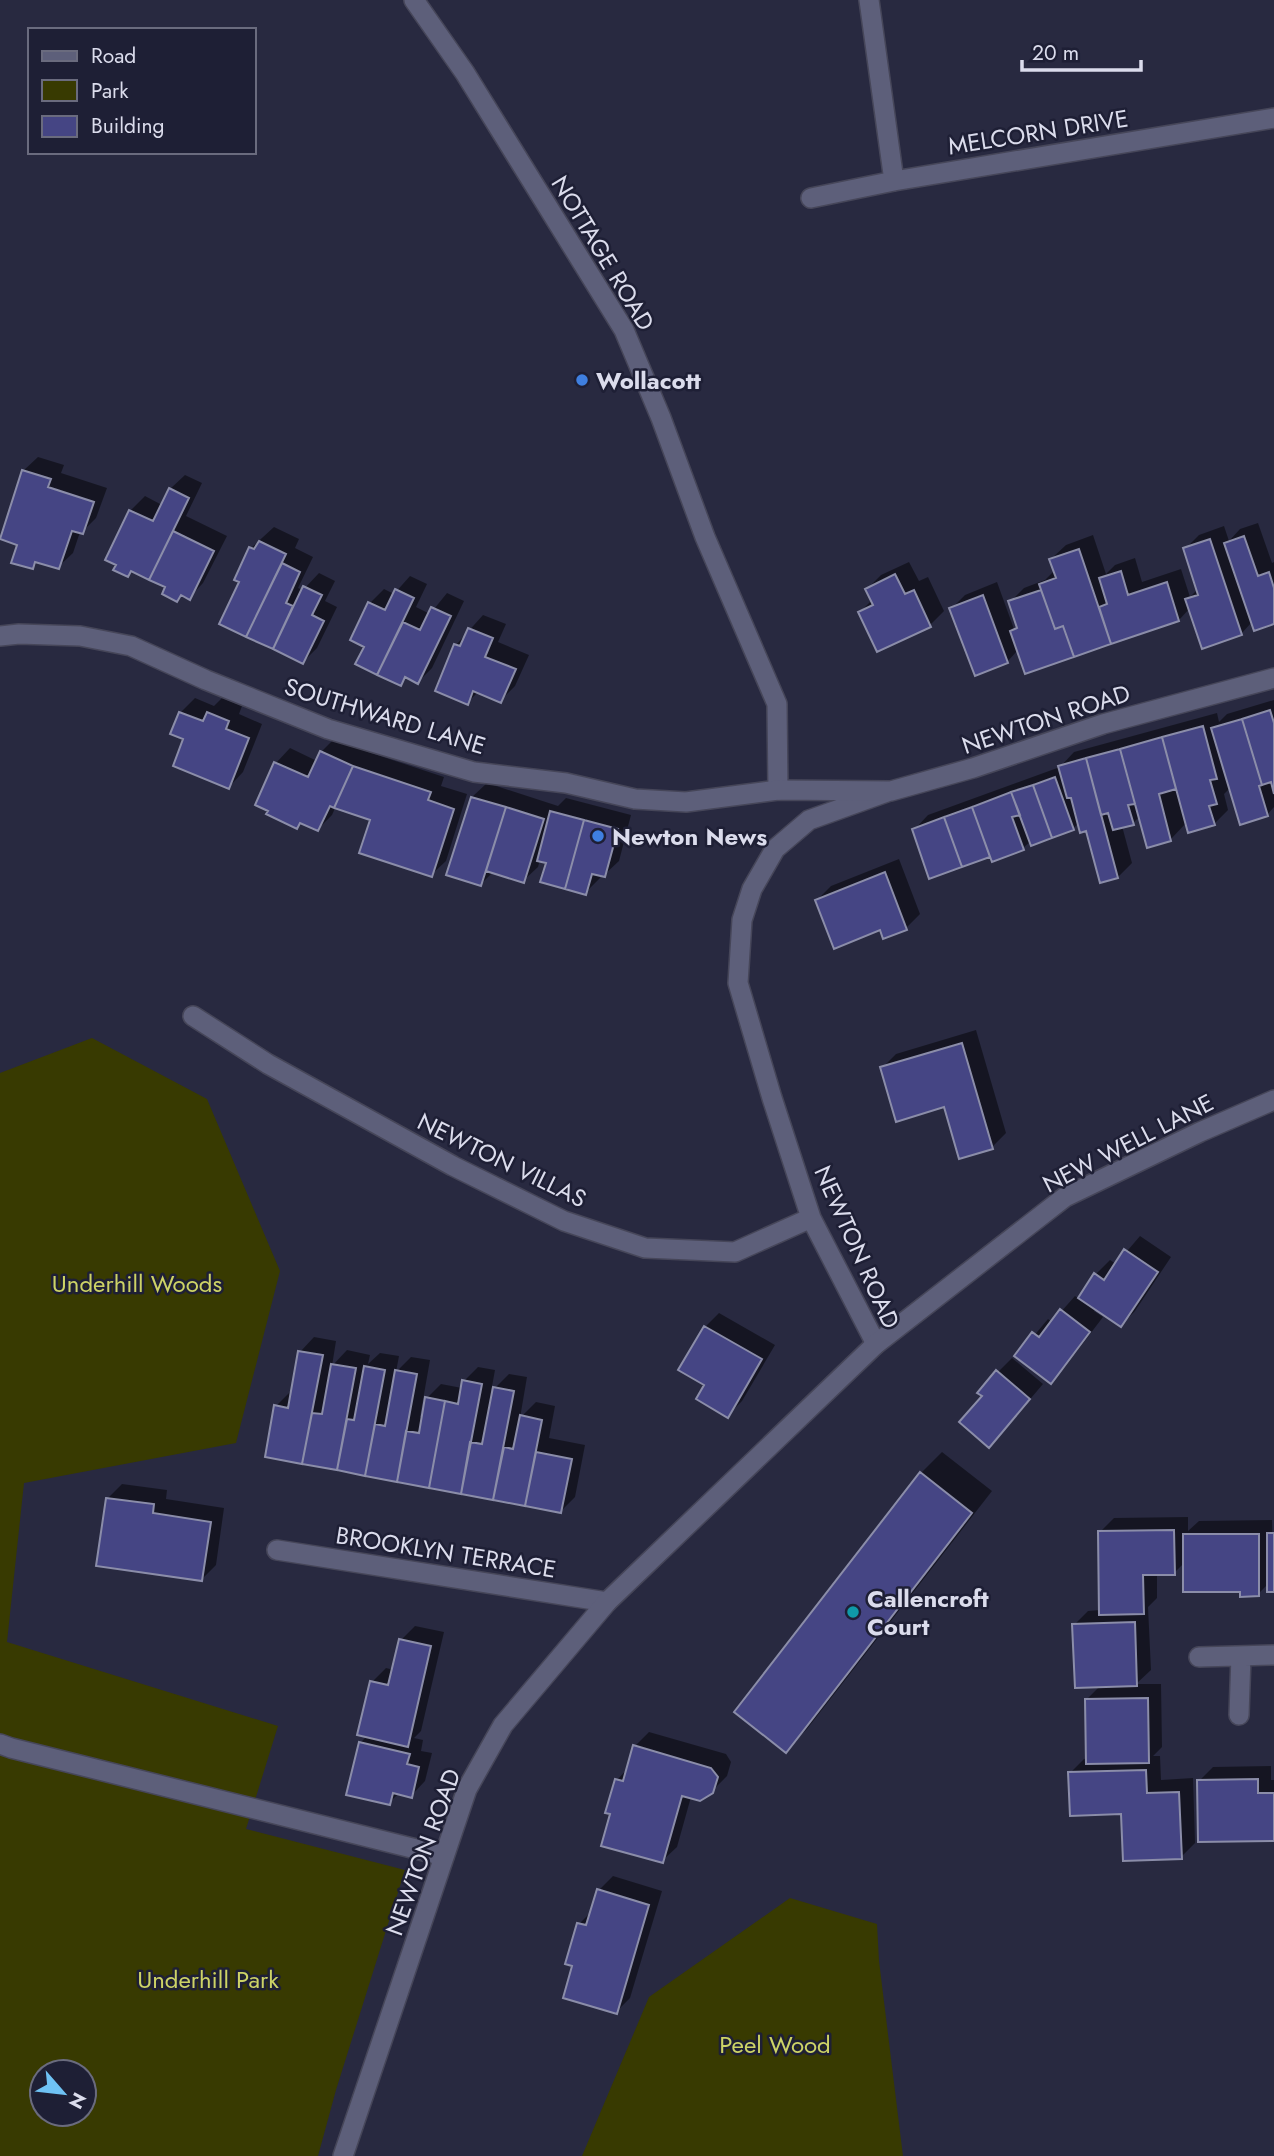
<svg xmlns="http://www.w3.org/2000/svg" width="1274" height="2156" font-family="Jost,sans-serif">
<rect width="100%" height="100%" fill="#282940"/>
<!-- green -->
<path fill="#383a01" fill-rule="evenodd" d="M92,1038L207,1099L280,1271L236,1443L24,1483L7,1642L278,1726L246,1829L405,1870L336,2090L318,2156H0V1073ZM42,2072H84V2114H42Z
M790,1898L877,1924L879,1961L903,2156H582L649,1997Z"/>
<!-- shadow -->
<path fill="#0007" d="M38,457L64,465L61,473L107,488L96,518L82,532H80L73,553L58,567L38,561L32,568L20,543L23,471Z
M185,475L202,483L186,516L227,536L203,583L189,598L182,594L177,599L167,587L133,570L128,575L118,564L107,559L130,511L145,496L162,505L170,489Z
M1258,523L1272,563L1274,562V623L1252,622L1241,634L1190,608L1179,620L1026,672L1018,650L1007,662L951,609L965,595L997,582L1014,629L1018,625L1010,602L1024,588L1045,580L1055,570L1051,559L1066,545L1093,535L1106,574L1115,565L1135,558L1142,582L1181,569L1190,597L1198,589L1185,549L1199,535L1224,526L1229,541L1240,529Z
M274,527L299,539L295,548L313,557L298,588L303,590L319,573L335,581L325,601L337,607L317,648L303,662L222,623L242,581L251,548Z
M909,562L919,581L928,577L944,611L930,625L860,612L872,600L867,589L881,575Z
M410,576L427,584L416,607L430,614L447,593L464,601L432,668L418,682L408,677L400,684L358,664L366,646L370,603L384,589L394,594Z
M483,615L506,624L498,642L529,655L515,686L501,700L479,691L467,703L456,645Z
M195,698L214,706L222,698L242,706L239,714L262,724L243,772L229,787L185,739L180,713Z
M1274,700V807L1267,815L1231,787L1224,794L1228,810L1214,824L1187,822L1171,839L1148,845L1140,816L1133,823L1122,826L1132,863L1118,877L1087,829L1079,822L1073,829L1031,841L1023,848L991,854L930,876L914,830L928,815L1060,767L1074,752L1217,713L1219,722L1227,714Z
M335,738L368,752L444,777L441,786L467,794L446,861L431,875L372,818L336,806L332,815L318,829L302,822L297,827L257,804L276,763L290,748L317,761L321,752Z
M487,783L558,806L566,798L631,815L619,861L604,875L601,874L600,878L585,893L548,862L540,860L538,867L523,881L493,872L481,884L472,797Z
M899,859L920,914L906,928H881L817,900L831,886Z
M976,1030L1006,1133L992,1147L945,1105L882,1068L896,1054Z
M1140,1236L1171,1257L1135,1311L1121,1325L1096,1308L1094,1311L1103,1317L1065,1367L1051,1382L1017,1356L1048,1319L1052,1322L1075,1296L1079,1299L1096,1274L1110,1260L1116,1264Z
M719,1313L775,1345L742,1401L728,1415L706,1384L705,1327Z
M314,1337L336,1341L332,1366L347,1350L370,1355L368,1364L380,1353L399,1356L396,1372L411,1357L430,1360L420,1417L423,1418L426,1402L424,1401L441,1384L462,1388L464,1381L478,1367L495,1370L491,1392L509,1374L527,1377L520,1418L536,1402L555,1406L549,1438L585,1445L575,1497L561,1511L267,1455L276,1406L290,1392H292L300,1352Z
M1012,1358L1043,1384L1003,1431L984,1396L998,1372Z
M942,1452L992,1491L807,1729L786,1750L921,1473Z
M122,1484L167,1490L166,1499L224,1508L216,1565L202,1579L108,1498Z
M1188,1517V1531L1199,1521L1272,1520L1274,1590L1268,1584L1258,1594L1242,1590L1185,1562L1174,1573H1157V1598L1148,1607L1151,1670L1136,1684H1161L1162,1747L1153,1756H1160L1161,1780L1193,1778L1195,1843L1181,1857L1070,1773L1084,1759L1088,1758L1087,1699L1100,1686L1074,1625L1088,1611L1100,1610V1532L1114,1518Z
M415,1626L444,1632L421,1731L414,1738L423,1740L421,1751L432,1753L425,1781L411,1796L399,1793L389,1803L360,1743L367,1736L372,1682L386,1668L394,1670L401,1640Z
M649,1732L726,1754L731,1762L727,1776L712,1791L691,1797L677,1847L662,1861L612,1813L617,1780L629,1767L635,1746Z
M1271,1766V1780H1274V1839L1199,1781L1213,1767Z
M613,1876L662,1891L630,1998L616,2012L574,1965L579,1924L593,1910L599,1890Z"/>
<!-- building -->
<path fill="#454584" stroke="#8b8da9" stroke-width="2" d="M22,470L51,479L48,487L94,502L83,534L72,531L59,569L35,562L33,569L11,563L17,545L0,539Z
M169,488L189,498L149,580L131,571L128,577L113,570L116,565L105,560L129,510L153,521Z
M173,531L214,551L190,600L181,595L177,602L162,594L165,587L149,580Z
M1244,536L1258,576L1269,572L1274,588V624L1254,631L1224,543Z
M1210,539L1242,635L1202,649L1185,599L1198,595L1183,548Z
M259,541L286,554L246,637L219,624L239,582L234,580L249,547L254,549Z
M1079,549L1111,644L1074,657L1063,626L1055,629L1039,584L1056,578L1049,559Z
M282,563L300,572L286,603L293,606L273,649L246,637Z
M1121,571L1128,595L1167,582L1179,621L1111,644L1099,607L1107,604L1099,578Z
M895,574L905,594L914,590L931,627L877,652L858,612L873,605L865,589Z
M303,586L322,595L312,615L324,621L303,664L273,649Z
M395,589L414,598L377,675L355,664L364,647L350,640L368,602L385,610Z
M1041,590L1055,629L1063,626L1074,657L1025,674L1010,631L1017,628L1008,601Z
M983,595L1008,663L975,676L949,608Z
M431,607L451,616L418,684L405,677L401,686L377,675L403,622L420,630Z
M468,628L493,638L485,657L516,669L501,703L473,691L468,705L435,691L454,644L460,646Z
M1270,710L1274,723V794L1271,782L1262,785L1242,719Z
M179,712L203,721L207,712L229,721L226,729L249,738L229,789L173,766L183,739L170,734Z
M1242,719L1262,785L1259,786L1268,816L1240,825L1211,728Z
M1203,726L1217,779L1210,780L1217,804L1209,806L1215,825L1188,833L1162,737Z
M1162,737L1176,789L1159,794L1171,841L1147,848L1120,749Z
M1120,749L1135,804L1128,805L1134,825L1113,830L1108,813L1101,815L1086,758Z
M320,751L353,766L334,808L330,806L318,831L300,823L297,829L266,814L268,811L255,805L274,762L308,777Z
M1086,758L1118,878L1100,883L1086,831L1080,833L1071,798H1067L1058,766Z
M353,766L431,792L428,800L454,809L432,877L359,853L370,820L334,808Z
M1055,777L1074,830L1052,838L1033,785Z
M1033,785L1052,838L1031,846L1011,792Z
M1011,792L1020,815L1012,817L1024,850L992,862L972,807Z
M471,797L506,807L481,886L446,875Z
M506,807L544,819L524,883L486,871Z
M972,807L990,857L962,867L944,817Z
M550,811L584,820L565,889L540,882L546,863L537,861Z
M944,817L962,867L929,879L912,829Z
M584,820L618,829L605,877L592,874L586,895L565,889Z
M885,872L907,930L883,939L880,930L834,949L815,900Z
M962,1043L993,1149L959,1159L944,1107L896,1122L880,1067Z
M1124,1249L1158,1272L1121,1327L1078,1298L1094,1273L1104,1280Z
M1060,1309L1090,1332L1051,1384L1014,1356L1032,1332L1039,1337Z
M704,1326L762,1359L728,1418L696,1399L704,1385L678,1370Z
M298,1351L323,1355L302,1464L265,1457L274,1405L288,1408Z
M331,1364L356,1368L337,1470L302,1464L312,1413L322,1414Z
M364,1366L385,1370L365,1476L337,1470L347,1419L354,1420Z
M395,1370L417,1374L397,1482L365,1476L375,1424L385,1426Z
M996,1370L1030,1399L989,1448L959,1422L982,1396L977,1393Z
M462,1380L482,1384L461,1494L429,1488L445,1401L458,1404Z
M493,1387L514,1391L493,1500L461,1494L470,1442L482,1444Z
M425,1397L445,1401L429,1488L397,1482L406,1431L419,1433Z
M520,1415L542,1420L525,1506L493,1500L504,1447L513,1449Z
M536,1452L572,1459L561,1513L525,1506Z
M920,1472L972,1513L786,1753L734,1712Z
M106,1498L154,1504L153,1513L211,1522L202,1581L96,1566Z
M1174,1530L1175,1575H1143L1144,1614L1099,1615L1098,1531Z
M1267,1533H1274V1592H1267Z
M1183,1534H1259V1596L1240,1597V1592H1183Z
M1135,1622L1137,1686L1075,1688L1072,1624Z
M399,1639L431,1646L408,1747L357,1735L370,1681L388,1685Z
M1148,1698L1149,1763L1086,1764L1085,1699Z
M359,1742L410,1754L407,1764L419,1767L412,1798L393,1793L390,1805L346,1795Z
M633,1745L711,1768L718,1777L713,1793L700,1801L682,1796L663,1863L601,1846L610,1814L605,1813L615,1779L623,1781Z
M1146,1770L1147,1793L1179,1792L1182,1859L1123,1861L1121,1814L1070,1816L1068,1772Z
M1258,1779V1793H1274V1841L1198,1842L1197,1780Z
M597,1889L649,1905L617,2014L563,1998L572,1966L565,1964L577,1923L586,1925Z"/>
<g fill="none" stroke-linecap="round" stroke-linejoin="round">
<!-- service casing -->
<g stroke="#464659" stroke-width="22">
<path id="service" d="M0,1744L11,1748L444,1856"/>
</g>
<!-- minor casing -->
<g stroke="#464659" stroke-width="22">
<path id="minor" d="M414,0L465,73L624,330L661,418L705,537L777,704L778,790
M869,0L894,181
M811,198L894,181L1274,118
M193,1016L268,1064L453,1166L564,1221L645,1248L735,1252L811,1218
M876,1344L811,1218L772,1098L738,983L742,920L752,889L775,849L809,820L887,792
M277,1550L607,1602
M1199,1657L1274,1655
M1239,1715L1241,1656"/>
</g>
<!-- tertiary casing -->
<g stroke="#464659" stroke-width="22">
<path id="tertiary" d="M0,636L19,634L80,636L131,646L206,680L328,729L474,772L566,783L635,799L686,802L778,790L891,791L973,768L1103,724L1274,678
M343,2156L467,1789L503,1725L607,1602L876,1344L1065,1197L1200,1132L1274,1100"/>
</g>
<!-- service -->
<use href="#service" stroke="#5d5f7a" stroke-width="19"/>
<!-- minor -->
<use href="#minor" stroke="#5d5f7a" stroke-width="19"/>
<!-- tertiary -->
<use href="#tertiary" stroke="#5d5f7a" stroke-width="19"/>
</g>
<!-- markers -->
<g fill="#3f7fe0" stroke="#1e1f35" stroke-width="2.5">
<circle cx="582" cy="380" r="7"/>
<circle cx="598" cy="836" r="7"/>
</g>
<circle fill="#0f9aa8" stroke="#1e1f35" stroke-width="2.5" cx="853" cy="1612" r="7"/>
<g text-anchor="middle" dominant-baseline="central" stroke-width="5" stroke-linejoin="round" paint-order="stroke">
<!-- street labels -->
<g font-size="24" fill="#dbdcec" stroke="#1e1f35">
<text transform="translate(1038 132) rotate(-9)">MELCORN DRIVE</text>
<text transform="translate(603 253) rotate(59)">NOTTAGE ROAD</text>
<text transform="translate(385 716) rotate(17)">SOUTHWARD LANE</text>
<text transform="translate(1046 719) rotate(-18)">NEWTON ROAD</text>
<text transform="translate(1128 1143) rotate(-27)">NEW WELL LANE</text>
<text transform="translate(502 1160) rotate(26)">NEWTON VILLAS</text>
<text transform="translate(857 1247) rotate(66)">NEWTON ROAD</text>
<text transform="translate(446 1552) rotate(9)">BROOKLYN TERRACE</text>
<text transform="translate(423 1852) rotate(-70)">NEWTON ROAD</text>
</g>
<!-- poi labels -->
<g font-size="24" font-weight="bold" fill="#dbdcec" stroke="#1e1f35" text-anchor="start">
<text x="596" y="380">Wollacott</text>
<text x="612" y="836">Newton News</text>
<text x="867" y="1598">Callencroft<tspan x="867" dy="28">Court</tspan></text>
</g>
<!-- park labels -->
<g font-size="24" fill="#cdd366" stroke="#1e1f35">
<text x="137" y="1283">Underhill Woods</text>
<text x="208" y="1979">Underhill Park</text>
<text x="775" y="2044">Peel Wood</text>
</g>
</g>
<!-- legend -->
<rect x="28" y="28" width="228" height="126" fill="#1e1f35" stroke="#6a6b7e" stroke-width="2"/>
<rect x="42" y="51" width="35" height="10" fill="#5d5f7a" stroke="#6a6b7e" stroke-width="2"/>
<text x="91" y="63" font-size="21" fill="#dbdcec">Road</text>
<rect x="42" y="80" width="35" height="21" fill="#383a01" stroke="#6a6b7e" stroke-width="2"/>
<text x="91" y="98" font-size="21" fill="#dbdcec">Park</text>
<rect x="42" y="116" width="35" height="21" fill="#454584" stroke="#6a6b7e" stroke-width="2"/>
<text x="91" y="133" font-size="21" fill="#dbdcec">Building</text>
<!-- north arrow -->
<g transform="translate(63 2093) rotate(118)"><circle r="33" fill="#1e1f35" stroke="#6a6b7e" stroke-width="2"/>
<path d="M0-5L12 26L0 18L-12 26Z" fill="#6fc2f4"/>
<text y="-10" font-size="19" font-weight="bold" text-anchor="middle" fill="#dbdcec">N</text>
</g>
<!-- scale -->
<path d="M1022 60v10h119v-10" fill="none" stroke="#dbdcec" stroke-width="3.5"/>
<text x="1032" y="60" font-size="21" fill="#dbdcec" stroke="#1e1f35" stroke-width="5" paint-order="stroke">20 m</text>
</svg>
